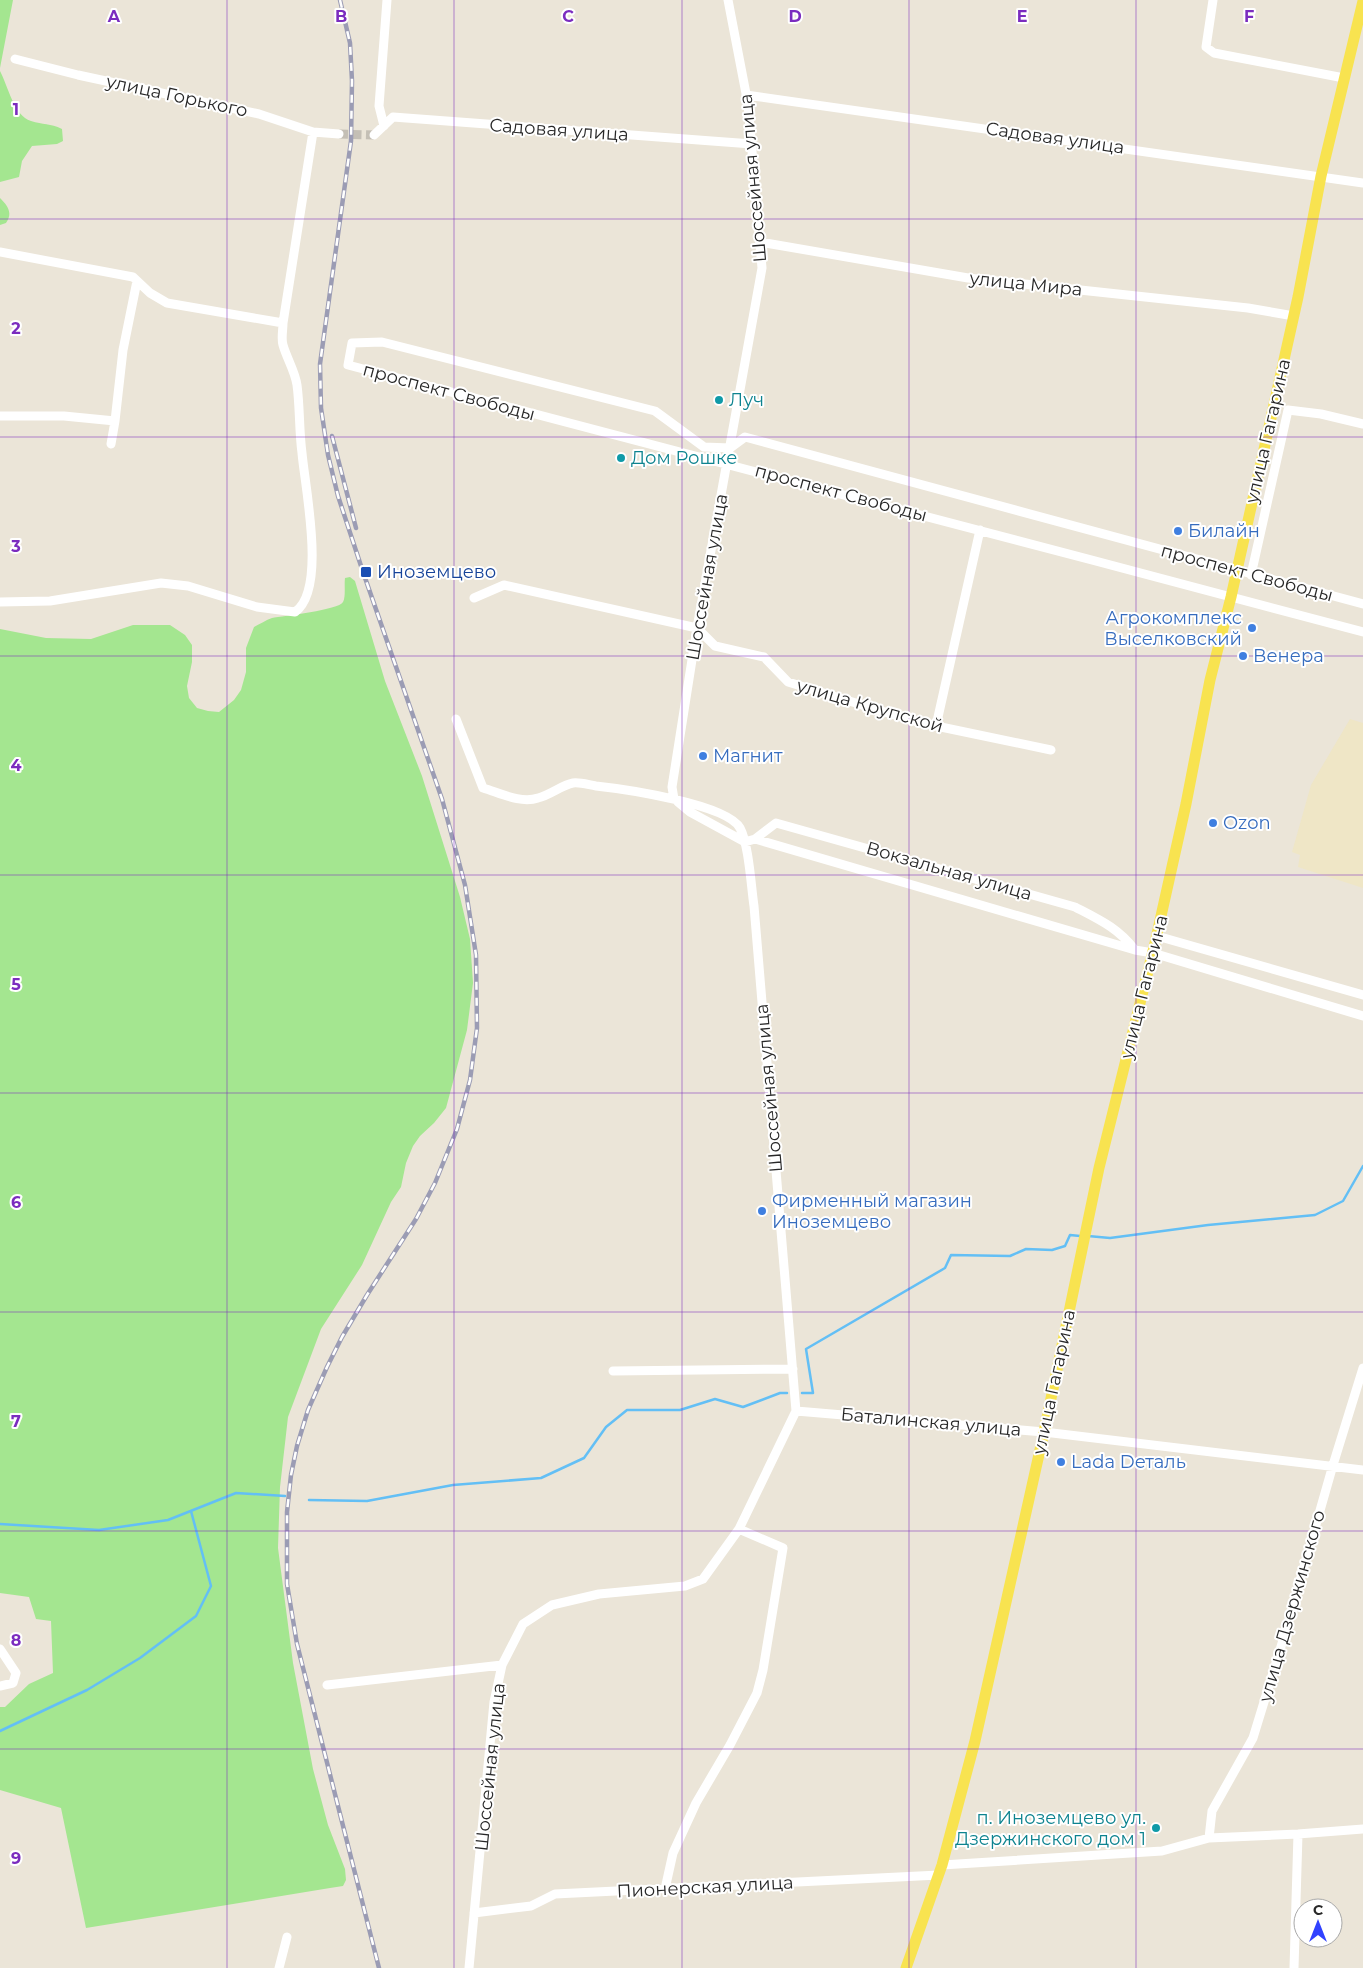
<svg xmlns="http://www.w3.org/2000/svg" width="1363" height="1968" font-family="Montserrat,sans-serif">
<rect width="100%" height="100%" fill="#ebe5d8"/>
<!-- education -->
<path fill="#efe6c6" d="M1350,719L1363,723V888L1298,867L1300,855L1292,852L1311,785Z"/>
<!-- green -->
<path fill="#a4e690" d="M0,0H13L0,68Z
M0,71C8,86 14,116 31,121C43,125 50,123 62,129L63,141L57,144L32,146L22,161L19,177L0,182Z
M0,198C8,206 13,213 6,223L0,225Z
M350,577L355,581L385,681L422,776L460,897L470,939L473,983L467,1030L446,1108L434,1123L420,1136L413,1146L406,1163L401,1187L391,1202L362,1265L321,1329L288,1417L280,1487L278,1548L293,1663L313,1769L328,1825L345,1869L346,1880L343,1886L330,1888L86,1928L61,1808L0,1790V1707H5L29,1684L53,1673L51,1621L36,1619L29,1597L0,1593V629L46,638L91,639L133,625H170L185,635L192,645V662L187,686L189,698L197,708L208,711L219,712L234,700L241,690L246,672V648L254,627C260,624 266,620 272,618C283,616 339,610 343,602C346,596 344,585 345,578Z"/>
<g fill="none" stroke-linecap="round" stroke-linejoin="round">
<!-- stream -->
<path stroke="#63bff5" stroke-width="2.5" d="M1088,1236L1110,1238L1208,1225L1315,1215L1343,1201L1363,1166
M802,1393H813L806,1349L945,1268L951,1255L1010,1256L1026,1249L1052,1250L1065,1246L1070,1235L1080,1236
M309,1500L367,1501L453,1485L541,1478L584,1458L606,1427L627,1410H680L715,1399L743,1407L780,1393H787
M0,1524L99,1530L168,1520L236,1493L285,1496
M0,1731L87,1690L140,1658L196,1616L211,1586L191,1511"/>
<!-- minor-tunnel -->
<path stroke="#c4bfb5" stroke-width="9" stroke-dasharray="9 4.5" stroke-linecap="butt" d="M339,134L374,135"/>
<!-- minor -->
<path stroke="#fff" stroke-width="9" d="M1213,0L1206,47L1214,53L1344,78
M15,59L78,75L259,114L313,132L339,134
M746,95L1363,183
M384,126L379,106L387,0
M374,135L393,117L752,144
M760,242L968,278L1248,308L1294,316
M0,252L133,277L150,293L167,303L283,323
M0,416H64L115,421
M111,444L115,421L123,350L137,281
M1251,575L1288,410L1321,414L1363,424
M474,598L504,585L697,628L715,646L764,657L788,682L917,722L1051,750
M0,602L50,601L161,583L188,586L257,607L295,612C327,590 305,488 302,453C299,431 300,407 297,385C295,371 287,359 283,345C281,339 283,330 283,323L313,132
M1363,604L745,437L730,448L704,447L655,411L382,342L352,343L348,365C687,453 1025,542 1363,632
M456,719L483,788C500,793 521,804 538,798C550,795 562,785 573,783C580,782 589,785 596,786C624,789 727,804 740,828C749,845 751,886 754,906L796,1411L739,1529L703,1579L685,1586L599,1594L552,1605L523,1624L502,1665L494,1702L469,1968
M936,726L980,530
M674,799L672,787L697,628L762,268L748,104L728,0
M678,802L690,812L745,842L755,839L776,823L1075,907C1100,920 1118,928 1135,950
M755,839L1135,950L1153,953L1363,1016
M1157,936L1363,995
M613,1371L793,1369
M796,1411L1044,1432L1363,1470
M0,1649L16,1673L13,1683L0,1686
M327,1685L502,1665
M1209,1838L1212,1811L1253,1738L1283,1640L1333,1465L1363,1368
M942,1865L1162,1851L1209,1838L1298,1834L1363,1829
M665,1889L673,1853L696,1803L730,1745L757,1693L763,1670L783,1548L739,1529
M474,1913L531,1906L555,1894L939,1875
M279,1968L287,1937
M1294,1968L1298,1834"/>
<!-- major -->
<path stroke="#f8e350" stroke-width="11" d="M906,1968L942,1865L975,1741L1044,1432L1099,1168L1155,943L1186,804L1210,680L1231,597L1298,297L1321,176L1363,1"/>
<!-- rail casing -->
<g stroke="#9b9cb4" stroke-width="4.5">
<path id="rail" d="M340,0L350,43L352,81L351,141L320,364L321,408L328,455L338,496L363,572L442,799L465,885L476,955L477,1028L470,1080L457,1129L435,1183L416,1219L367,1295L342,1337L327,1367L308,1410L297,1446L291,1475L287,1512V1584L297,1644L379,1968
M332,436L356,528"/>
</g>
<!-- rail -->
<use href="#rail" stroke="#fff" stroke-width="2.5" stroke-dasharray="8" stroke-linecap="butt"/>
</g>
<!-- grid -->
<path fill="none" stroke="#7b2cbf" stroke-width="1" stroke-opacity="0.55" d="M227,0V1968M454,0V1968M682,0V1968M909,0V1968M1136,0V1968M0,219H1363M0,437H1363M0,656H1363M0,875H1363M0,1093H1363M0,1312H1363M0,1531H1363M0,1749H1363"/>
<!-- markers -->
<g fill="#0f9aa8" stroke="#fff" stroke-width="2">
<circle cx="719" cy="400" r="5"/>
<circle cx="621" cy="458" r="5"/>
<circle cx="1156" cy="1828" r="5"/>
</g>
<g fill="#3f7fe0" stroke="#fff" stroke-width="2">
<circle cx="1178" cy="531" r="5"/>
<circle cx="1252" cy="628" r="5"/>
<circle cx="1243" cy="656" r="5"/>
<circle cx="703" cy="756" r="5"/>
<circle cx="1213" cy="823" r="5"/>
<circle cx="762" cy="1211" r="5"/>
<circle cx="1061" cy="1462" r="5"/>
</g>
<rect fill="#1a4fb4" stroke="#fff" stroke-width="2" x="360" y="566" width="12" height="12" rx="2.5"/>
<g text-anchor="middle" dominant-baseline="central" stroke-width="4" stroke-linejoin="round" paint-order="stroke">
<!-- street labels -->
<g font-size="18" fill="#282828" stroke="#fff">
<text transform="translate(177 96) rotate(12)">улица Горького</text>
<text transform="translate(559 130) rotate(4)">Садовая улица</text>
<text transform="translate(1055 138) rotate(8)">Садовая улица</text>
<text transform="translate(753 178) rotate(-95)">Шоссейная улица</text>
<text transform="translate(1026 284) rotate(6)">улица Мира</text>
<text transform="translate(449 392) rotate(15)">проспект Свободы</text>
<text transform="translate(1268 431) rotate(-77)">улица Гагарина</text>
<text transform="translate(841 493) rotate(15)">проспект Свободы</text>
<text transform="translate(1247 573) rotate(15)">проспект Свободы</text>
<text transform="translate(707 577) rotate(-80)">Шоссейная улица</text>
<text transform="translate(870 706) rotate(16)">улица Крупской</text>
<text transform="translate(949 871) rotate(16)">Вокзальная улица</text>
<text transform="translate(1144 987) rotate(-76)">улица Гагарина</text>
<text transform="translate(769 1088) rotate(-95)">Шоссейная улица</text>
<text transform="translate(1054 1382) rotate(-78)">улица Гагарина</text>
<text transform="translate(931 1422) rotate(5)">Баталинская улица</text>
<text transform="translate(1292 1606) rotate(-74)">улица Дзержинского</text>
<text transform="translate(490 1767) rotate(-84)">Шоссейная улица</text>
<text transform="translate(705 1887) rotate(-3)">Пионерская улица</text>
</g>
<!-- culture labels -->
<g font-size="18" fill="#0d838f" stroke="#fff" text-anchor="start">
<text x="729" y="400">Луч</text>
<text x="631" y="458">Дом Рошке</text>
<text x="1146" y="1818" text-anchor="end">п. Иноземцево ул.<tspan x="1146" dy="21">Дзержинского дом 1</tspan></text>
</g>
<!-- shop labels -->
<g font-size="18" fill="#366cbe" stroke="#fff" text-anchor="start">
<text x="1188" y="531">Билайн</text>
<text x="1242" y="618" text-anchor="end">Агрокомплекс<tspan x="1242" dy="21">Выселковский</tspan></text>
<text x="1253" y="656">Венера</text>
<text x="713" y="756">Магнит</text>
<text x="1223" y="823">Ozon</text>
<text x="772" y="1201">Фирменный магазин<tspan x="772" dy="21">Иноземцево</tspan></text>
<text x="1071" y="1462">Lada Dеталь</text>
</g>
<!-- transit labels -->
<g font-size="18" fill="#164399" stroke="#fff" text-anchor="start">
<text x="377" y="572">Иноземцево</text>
</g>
</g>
<g font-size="16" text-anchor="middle" font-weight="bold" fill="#7b2cbf" stroke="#fff" stroke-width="4" stroke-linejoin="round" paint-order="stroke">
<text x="114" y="22">A</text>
<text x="341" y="22">B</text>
<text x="568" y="22">C</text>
<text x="795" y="22">D</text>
<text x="1022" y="22">E</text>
<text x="1249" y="22">F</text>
<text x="16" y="115">1</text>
<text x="16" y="334">2</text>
<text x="16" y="552">3</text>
<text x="16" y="771">4</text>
<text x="16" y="990">5</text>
<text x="16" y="1208">6</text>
<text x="16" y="1427">7</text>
<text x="16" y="1646">8</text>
<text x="16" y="1864">9</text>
</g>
<!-- north arrow -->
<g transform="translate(1318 1923)"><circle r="24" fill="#ffffff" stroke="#a9a9a9"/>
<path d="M0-4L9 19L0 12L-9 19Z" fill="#3142ff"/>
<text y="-8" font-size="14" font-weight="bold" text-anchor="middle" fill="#282828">С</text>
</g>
</svg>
